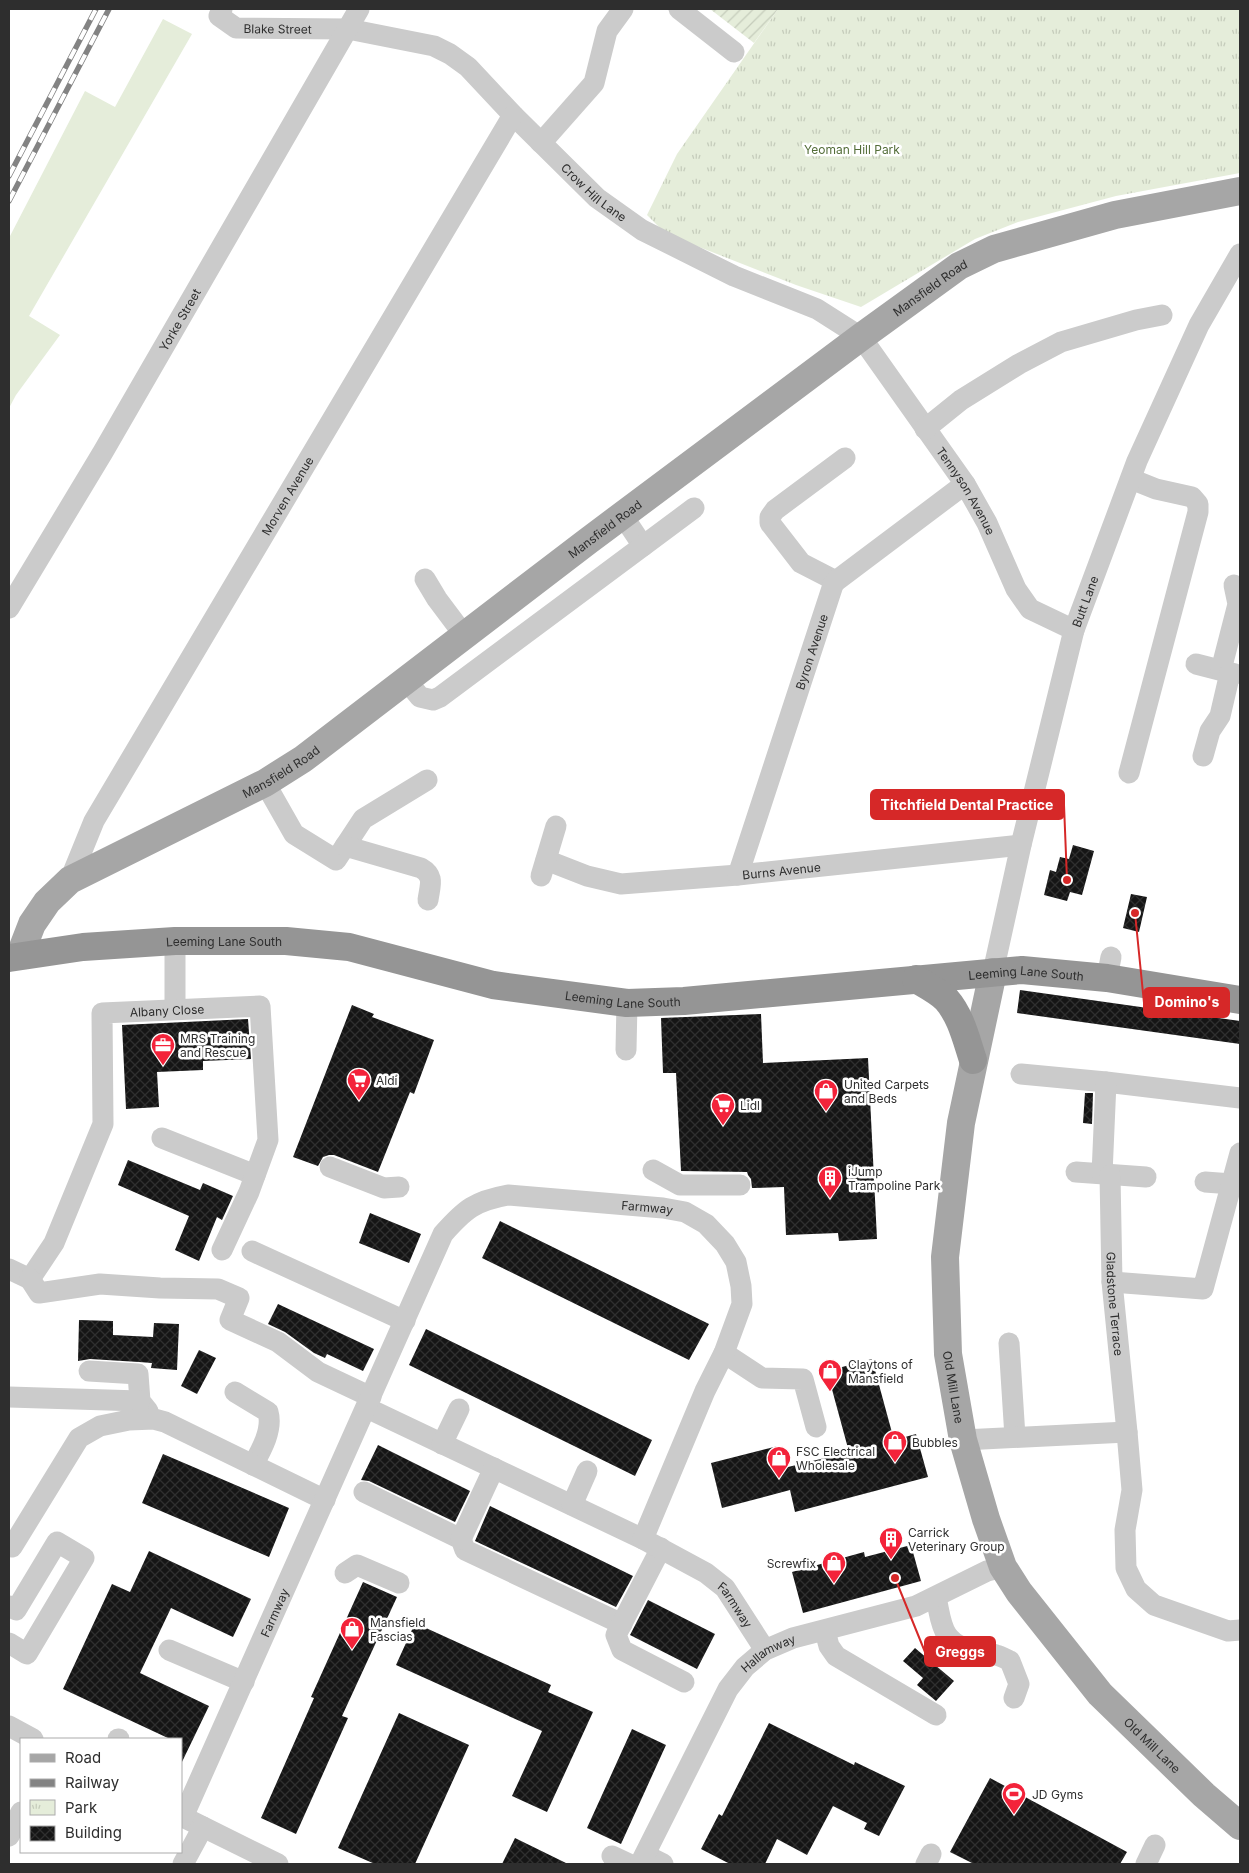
<svg xmlns="http://www.w3.org/2000/svg" width="1249" height="1873" font-family="Inter,sans-serif">
<defs>
<pattern id="park-tufts" width="24" height="20" patternUnits="userSpaceOnUse" patternTransform="scale(1.25)"><rect width="24" height="20" fill="#e5edda"/><path d="M3 7l-1-3M5 7V3M7 7l1-3M15 17l-1-3M17 17v-4M19 17l1-3" fill="none" stroke="#c5ccbb"/></pattern>
<pattern id="garden-furrows" width="10" height="10" patternUnits="userSpaceOnUse" patternTransform="scale(1.25)"><rect width="10" height="10" fill="#e5edda"/><path d="M-1 1l2-2M0 10L10 0M9 11l2-2" fill="none" stroke="#c5ccbb"/></pattern>
<pattern id="building-cross-hatch" width="8" height="8" patternUnits="userSpaceOnUse" patternTransform="scale(1.25)"><rect width="8" height="8" fill="#151515"/><path d="M0 0l8 8M0 8l8-8" fill="none" stroke="#2f2f2f"/></pattern>
</defs>
<rect width="100%" height="100%" fill="#fff"/>
<!-- grass -->
<path fill="#e5edda" d="M163,19L192,34L29,316L60,335L16,395L9,408V238L85,91L115,107Z"/>
<!-- park -->
<path fill="url(#park-tufts)" d="M778,9H1240V173L1116,196L1018,222L975,239L861,307L796,285L666,234L647,215L677,154Z"/>
<!-- garden -->
<path fill="url(#garden-furrows)" d="M710,9H778L754,43Z"/>
<!-- building -->
<path fill="url(#building-cross-hatch)" d="M1073,845L1094,851L1082,895L1070,892L1067,901L1044,895L1050,870L1056,872L1060,857L1069,859Z
M1131,894L1147,897L1139,932L1123,928Z
M1020,990L1240,1021V1044L1017,1013Z
M352,1005L374,1014L372,1017L434,1040L414,1094L410,1092L378,1172L334,1155H329L323,1157L318,1166L293,1157Z
M761,1014L763,1063L868,1058L877,1239L839,1241L838,1233L786,1235L784,1187L752,1188L751,1179L748,1175L747,1172L681,1171L676,1073H663L661,1018Z
M248,1019L251,1059L203,1061V1070L157,1072L159,1107L126,1109L122,1025Z
M1085,1093H1093L1092,1124L1083,1123Z
M128,1160L200,1190L203,1183L233,1196L222,1220L217,1217L199,1261L175,1250L189,1216L118,1185Z
M370,1213L421,1234L409,1263L359,1243Z
M500,1221L709,1324L689,1360L482,1258Z
M278,1304L374,1349L363,1371L327,1354L325,1358L314,1353L285,1332L268,1324Z
M79,1320L113,1321V1335L153,1337L154,1323L179,1324L177,1370L151,1368L152,1363L139,1362L90,1359L78,1361Z
M426,1329L652,1440L635,1476L409,1365Z
M199,1350L216,1358L197,1394L181,1386Z
M872,1359L894,1440L916,1434L928,1477L795,1512L790,1490L722,1508L711,1463L778,1446L784,1468L849,1452L827,1371Z
M378,1445L470,1491L455,1522L369,1481L361,1480Z
M163,1454L289,1508L269,1557L142,1503Z
M490,1506L633,1576L616,1607L475,1541Z
M911,1545L921,1581L803,1613L792,1572L864,1552L865,1557Z
M149,1551L251,1599L233,1637L171,1608L140,1673L209,1706L181,1764V1739H170L63,1689L112,1584L130,1592Z
M363,1582L397,1597L342,1716L348,1718L296,1834L261,1818L314,1698L311,1697Z
M648,1600L715,1634L697,1669L630,1635Z
M415,1623L551,1685L548,1692L593,1712L547,1812L512,1796L542,1731L396,1665Z
M915,1648L954,1681L936,1701L917,1685L923,1678L903,1661Z
M399,1713L469,1745L415,1864H375L338,1848Z
M769,1723L854,1765L855,1762L905,1786L879,1836L864,1829L867,1823L833,1806L807,1855L777,1839L765,1864H730L701,1849L719,1814L722,1816Z
M632,1729L666,1745L621,1844L587,1828Z
M990,1778L1127,1852L1120,1864H974L950,1852Z
M515,1838L568,1864H502Z"/>
<g fill="none" stroke-linecap="round" stroke-linejoin="round">
<!-- minor -->
<g stroke="#cbcbcb" stroke-width="21">
<path id="s1" d="M222,9L219,16L236,28L348,29L434,46L450,54L468,67L513,115L597,198L642,230L734,276L817,309L861,337L965,484L987,523L1016,589L1030,609L1074,630"/>
<path d="M679,9L734,52"/>
<path d="M541,143L594,83L607,31L623,9"/>
<path d="M925,429L961,400L1019,364L1061,342L1136,320L1162,315"/>
<path d="M623,516L643,546"/>
<path d="M425,579L437,599L464,635"/>
<path d="M836,581L801,563L770,523V517L775,510L845,458"/>
<path id="s2" d="M9,608L103,452L359,9"/>
<path d="M1196,664L1235,674"/>
<path d="M1221,670L1238,604L1234,585"/>
<path d="M406,680L420,697L433,700L440,697L694,508"/>
<path d="M1203,756L1210,731L1220,716L1230,673"/>
<path d="M1129,773L1198,512V504L1192,497L1156,489L1131,479"/>
<path d="M265,783L294,834L336,860L363,819L427,780"/>
<path d="M345,846L421,868C435,876 430,885 428,900"/>
<path id="s3" d="M546,860L587,876L621,884L738,875L1021,845"/>
<path id="s4" d="M738,875L833,585L836,581L965,484"/>
<path d="M541,876L556,826"/>
<path id="s5" d="M70,880L94,821L513,115"/>
<path d="M175,941V1009"/>
<path id="s6" d="M993,972L1021,845L1074,630L1137,461L1199,325L1240,254"/>
<path d="M1107,978L1111,957"/>
<path d="M626,1050L627,1003"/>
<path d="M1021,1074L1106,1082L1240,1098"/>
<path d="M162,1138L255,1175"/>
<path d="M330,1167L384,1188L399,1187"/>
<path d="M653,1170L680,1185H740"/>
<path d="M1076,1172L1146,1177"/>
<path d="M1102,1174L1106,1082"/>
<path id="s7" d="M1110,1175L1112,1282L1127,1432"/>
<path d="M1205,1182L1232,1184"/>
<path d="M252,1251L405,1321"/>
<path d="M9,1269L30,1279"/>
<path id="s8" d="M30,1279L54,1243L103,1124L102,1013L260,1006L268,1140L249,1192L222,1250"/>
<path d="M30,1279L39,1293L100,1284L160,1288L218,1289L239,1298L230,1320L278,1342L318,1372L371,1397"/>
<path d="M1112,1282L1203,1289L1240,1153"/>
<path d="M1009,1343L1015,1437"/>
<path d="M724,1353L762,1378L803,1379L816,1427"/>
<path d="M89,1371L138,1374L140,1401L148,1411"/>
<path d="M235,1392L268,1412C273,1429 262,1449 253,1465"/>
<path d="M9,1397L140,1401"/>
<path d="M367,1408L643,1539"/>
<path d="M963,1440L1127,1432L1132,1490L1125,1530L1126,1568L1136,1589L1154,1605L1228,1631L1240,1630"/>
<path d="M442,1444L459,1409"/>
<path d="M364,1492L461,1539L465,1550L622,1624"/>
<path d="M572,1505L587,1471"/>
<path d="M461,1539L494,1468"/>
<path d="M12,1547L79,1438L100,1426L129,1420L154,1419L165,1422L325,1500"/>
<path d="M661,1548L616,1635L622,1650L684,1682"/>
<path d="M345,1573L357,1565L399,1583"/>
<path d="M936,1598C939,1609 940,1625 947,1635C959,1652 979,1649 996,1655C1001,1656 1006,1659 1010,1661L1019,1684L1014,1698"/>
<path d="M9,1606L16,1610L57,1542L84,1558L27,1654L9,1643"/>
<path d="M825,1631L829,1646L836,1656L936,1715"/>
<path d="M169,1650L244,1682"/>
<path d="M9,1726L33,1739"/>
<path d="M118,1739H119"/>
<path d="M181,1816L278,1864"/>
<path id="s9" d="M183,1817L443,1234C465,1209 475,1201 508,1195L663,1208L685,1212L706,1224L725,1244L736,1262L741,1286L742,1304L724,1353L705,1391L643,1539L706,1573L725,1588L765,1650"/>
<path d="M9,1836L21,1812"/>
<path d="M645,1855L663,1864"/>
<path d="M612,1856L629,1864"/>
<path d="M183,1864L203,1827"/>
<path id="s10" d="M640,1864L728,1689L745,1667L765,1650L793,1638L916,1606L987,1571L1003,1567"/>
<path d="M926,1864L931,1854"/>
<path d="M1146,1864L1155,1845"/>
</g>
<!-- major -->
<g stroke="#a6a6a6" stroke-width="28">
<path id="s11" d="M20,955L32,924L47,902L70,880L265,783L303,759L588,541L861,337L959,266L994,249L1115,215L1240,191"/>
<path id="s12" d="M993,972L961,1123L945,1257L948,1354L963,1440L986,1519L1003,1567L1019,1592L1100,1694L1204,1795L1240,1826"/>
</g>
<!-- highway -->
<g stroke="#959595" stroke-width="28">
<path id="s13" d="M9,958L83,947L175,941H286L349,947L493,985L627,1003L684,1001L1022,970L1107,978L1240,1000"/>
<path d="M916,979C926,985 938,991 946,999C961,1016 966,1039 973,1060"/>
</g>
<!-- rail casing -->
<g stroke="#838383" stroke-width="5.5">
<path id="rail" d="M9,176L96,9
M9,201L109,9"/>
</g>
<!-- rail -->
<use href="#rail" stroke="#fff" stroke-width="4" stroke-dasharray="11" stroke-linecap="butt"/>
</g>
<!-- icons -->
<defs>
<g id="office-pin" transform="scale(1.25)"><path d="M0 17L-7.5 6A9.5 9.5 0 1 1 7.5 6Z" fill="#f3233a" stroke="#fff"/><path d="M-6-3h4V-5.5h4V-3h4V5H-6ZM-1-4.5V-3h2v-1.5ZM-6 0V1H6V0Z" fill="#fff"/></g>
<g id="supermarket-pin" transform="scale(1.25)"><path d="M0 17L-7.5 6A9.5 9.5 0 1 1 7.5 6Z" fill="#f3233a" stroke="#fff"/><path d="M-6-5.5h2.5l.6 2H6L4.5 2H-2.5L-4.4-4H-6ZM-1.5 3.2a1.3 1.3 0 1 0 .1 0ZM3 3.2a1.3 1.3 0 1 0 .1 0Z" fill="#fff"/></g>
<g id="shop-pin" transform="scale(1.25)"><path d="M0 17L-7.5 6A9.5 9.5 0 1 1 7.5 6Z" fill="#f3233a" stroke="#fff"/><path d="M-5-2.5h2.3a2.7 3.5 0 0 1 5.4 0H5L5.5 6h-11ZM-1.5-2.5h3a1.5 2.3 0 0 0-3 0Z" fill="#fff"/></g>
<g id="building-pin" transform="scale(1.25)"><path d="M0 17L-7.5 6A9.5 9.5 0 1 1 7.5 6Z" fill="#f3233a" stroke="#fff"/><path d="M-4-6H4V6H1V3H-1V6H-4ZM-2.5-4.3h1.7v1.8h-1.7ZM.8-4.3h1.7v1.8H.8ZM-2.5-1h1.7V.8h-1.7ZM.8-1h1.7V.8H.8Z" fill="#fff"/></g>
<g id="stadium-pin" transform="scale(1.25)"><path d="M0 17L-7.5 6A9.5 9.5 0 1 1 7.5 6Z" fill="#f3233a" stroke="#fff"/><path d="M0-5a6.5 5 0 1 0 0 10a6.5 5 0 1 0 0-10ZM-3.5-1.8h7v3.6h-7Z" fill="#fff"/></g>
</defs>
<g fill-rule="evenodd">
<use href="#office-pin" x="163" y="1045"/>
<use href="#supermarket-pin" x="359" y="1080"/>
<use href="#shop-pin" x="826" y="1091"/>
<use href="#supermarket-pin" x="723" y="1105"/>
<use href="#building-pin" x="830" y="1178"/>
<use href="#shop-pin" x="830" y="1371"/>
<use href="#shop-pin" x="895" y="1442"/>
<use href="#shop-pin" x="779" y="1458"/>
<use href="#building-pin" x="891" y="1539"/>
<use href="#shop-pin" x="834" y="1563"/>
<use href="#shop-pin" x="352" y="1629"/>
<use href="#stadium-pin" x="1014" y="1794"/>
</g>
<g text-anchor="middle" dominant-baseline="central" stroke-width="5" stroke-linejoin="round" paint-order="stroke">
<!-- street labels -->
<g font-size="12" fill="#2e2e2e" stroke="#fff">
<text stroke="none"><textPath href="#s1" startOffset="70">Blake Street</textPath></text>
<text stroke="none"><textPath href="#s1" startOffset="446">Crow Hill Lane</textPath></text>
<text stroke="none"><textPath href="#s11" startOffset="1139">Mansfield Road</textPath></text>
<text stroke="none"><textPath href="#s2" startOffset="335">Yorke Street</textPath></text>
<text stroke="none"><textPath href="#s1" startOffset="938">Tennyson Avenue</textPath></text>
<text stroke="none"><textPath href="#s5" startOffset="442">Morven Avenue</textPath></text>
<text stroke="none"><textPath href="#s11" startOffset="734">Mansfield Road</textPath></text>
<text stroke="none"><textPath href="#s6" startOffset="382">Butt Lane</textPath></text>
<text stroke="none"><textPath href="#s4" startOffset="235">Byron Avenue</textPath></text>
<text stroke="none"><textPath href="#s11" startOffset="329">Mansfield Road</textPath></text>
<text stroke="none"><textPath href="#s3" startOffset="240">Burns Avenue</textPath></text>
<text stroke="none"><textPath href="#s13" startOffset="216">Leeming Lane South</textPath></text>
<text stroke="none"><textPath href="#s13" startOffset="1026">Leeming Lane South</textPath></text>
<text stroke="none"><textPath href="#s13" startOffset="621">Leeming Lane South</textPath></text>
<text stroke="none"><textPath href="#s8" startOffset="348">Albany Close</textPath></text>
<text stroke="none"><textPath href="#s9" startOffset="856">Farmway</textPath></text>
<text stroke="none"><textPath href="#s7" startOffset="129">Gladstone Terrace</textPath></text>
<text stroke="none"><textPath href="#s12" startOffset="420">Old Mill Lane</textPath></text>
<text stroke="none"><textPath href="#s9" startOffset="1380">Farmway</textPath></text>
<text stroke="none"><textPath href="#s9" startOffset="224">Farmway</textPath></text>
<text stroke="none"><textPath href="#s10" startOffset="251">Hallamway</textPath></text>
<text stroke="none"><textPath href="#s12" startOffset="840">Old Mill Lane</textPath></text>
</g>
<!-- park labels -->
<g font-size="12" fill="#536d38" stroke="#fff">
<text x="852" y="149">Yeoman Hill Park</text>
</g>
<!-- poi labels -->
<g font-size="12" fill="#2e2e2e" stroke="#fff" text-anchor="start">
<text x="180" y="1038">MRS Training<tspan x="180" dy="14">and Rescue</tspan></text>
<text x="376" y="1080">Aldi</text>
<text x="844" y="1084">United Carpets<tspan x="844" dy="14">and Beds</tspan></text>
<text x="740" y="1105">Lidl</text>
<text x="848" y="1171">iJump<tspan x="848" dy="14">Trampoline Park</tspan></text>
<text x="848" y="1364">Claytons of<tspan x="848" dy="14">Mansfield</tspan></text>
<text x="912" y="1442">Bubbles</text>
<text x="796" y="1451">FSC Electrical<tspan x="796" dy="14">Wholesale</tspan></text>
<text x="908" y="1532">Carrick<tspan x="908" dy="14">Veterinary Group</tspan></text>
<text x="816" y="1563" text-anchor="end">Screwfix</text>
<text x="370" y="1622">Mansfield<tspan x="370" dy="14">Fascias</tspan></text>
<text x="1032" y="1794">JD Gyms</text>
</g>
</g>
<!-- callouts -->
<path fill="none" stroke="#d62828" stroke-width="2" d="M1067 880L1064 805M1135 913L1144 1003M895 1578L925 1652"/>
<g fill="#d62828" stroke="#fff" stroke-width="2">
<circle cx="1067" cy="880" r="5"/>
<circle cx="1135" cy="913" r="5"/>
<circle cx="895" cy="1578" r="5"/>
</g>
<g fill="#d62828" stroke="#d62828" stroke-width="2">
<rect x="871" y="790" width="193" height="29" rx="5"/>
<rect x="1144" y="988" width="85" height="29" rx="5"/>
<rect x="925" y="1637" width="70" height="29" rx="5"/>
</g>
<g font-size="14" text-anchor="middle" font-weight="bold" fill="#fff">
<text x="967" y="810">Titchfield Dental Practice</text>
<text x="1187" y="1007">Domino's</text>
<text x="960" y="1657">Greggs</text>
</g>
<!-- border -->
<rect width="1249" height="1873" fill="none" stroke="#2e2e2e" stroke-width="20"/>
<!-- legend -->
<rect x="20" y="1738" width="162" height="115" fill="#ffffff" stroke="#ababab"/>
<rect x="30" y="1754" width="25" height="8" fill="#a6a6a6" stroke="#ababab"/>
<text x="65" y="1763" font-size="15" fill="#2e2e2e">Road</text>
<rect x="30" y="1779" width="25" height="8" fill="#838383" stroke="#ababab"/>
<text x="65" y="1788" font-size="15" fill="#2e2e2e">Railway</text>
<rect x="30" y="1800" width="25" height="15" fill="url(#park-tufts)" stroke="#ababab"/>
<text x="65" y="1813" font-size="15" fill="#2e2e2e">Park</text>
<rect x="30" y="1826" width="25" height="15" fill="url(#building-cross-hatch)" stroke="#ababab"/>
<text x="65" y="1838" font-size="15" fill="#2e2e2e">Building</text>
</svg>
